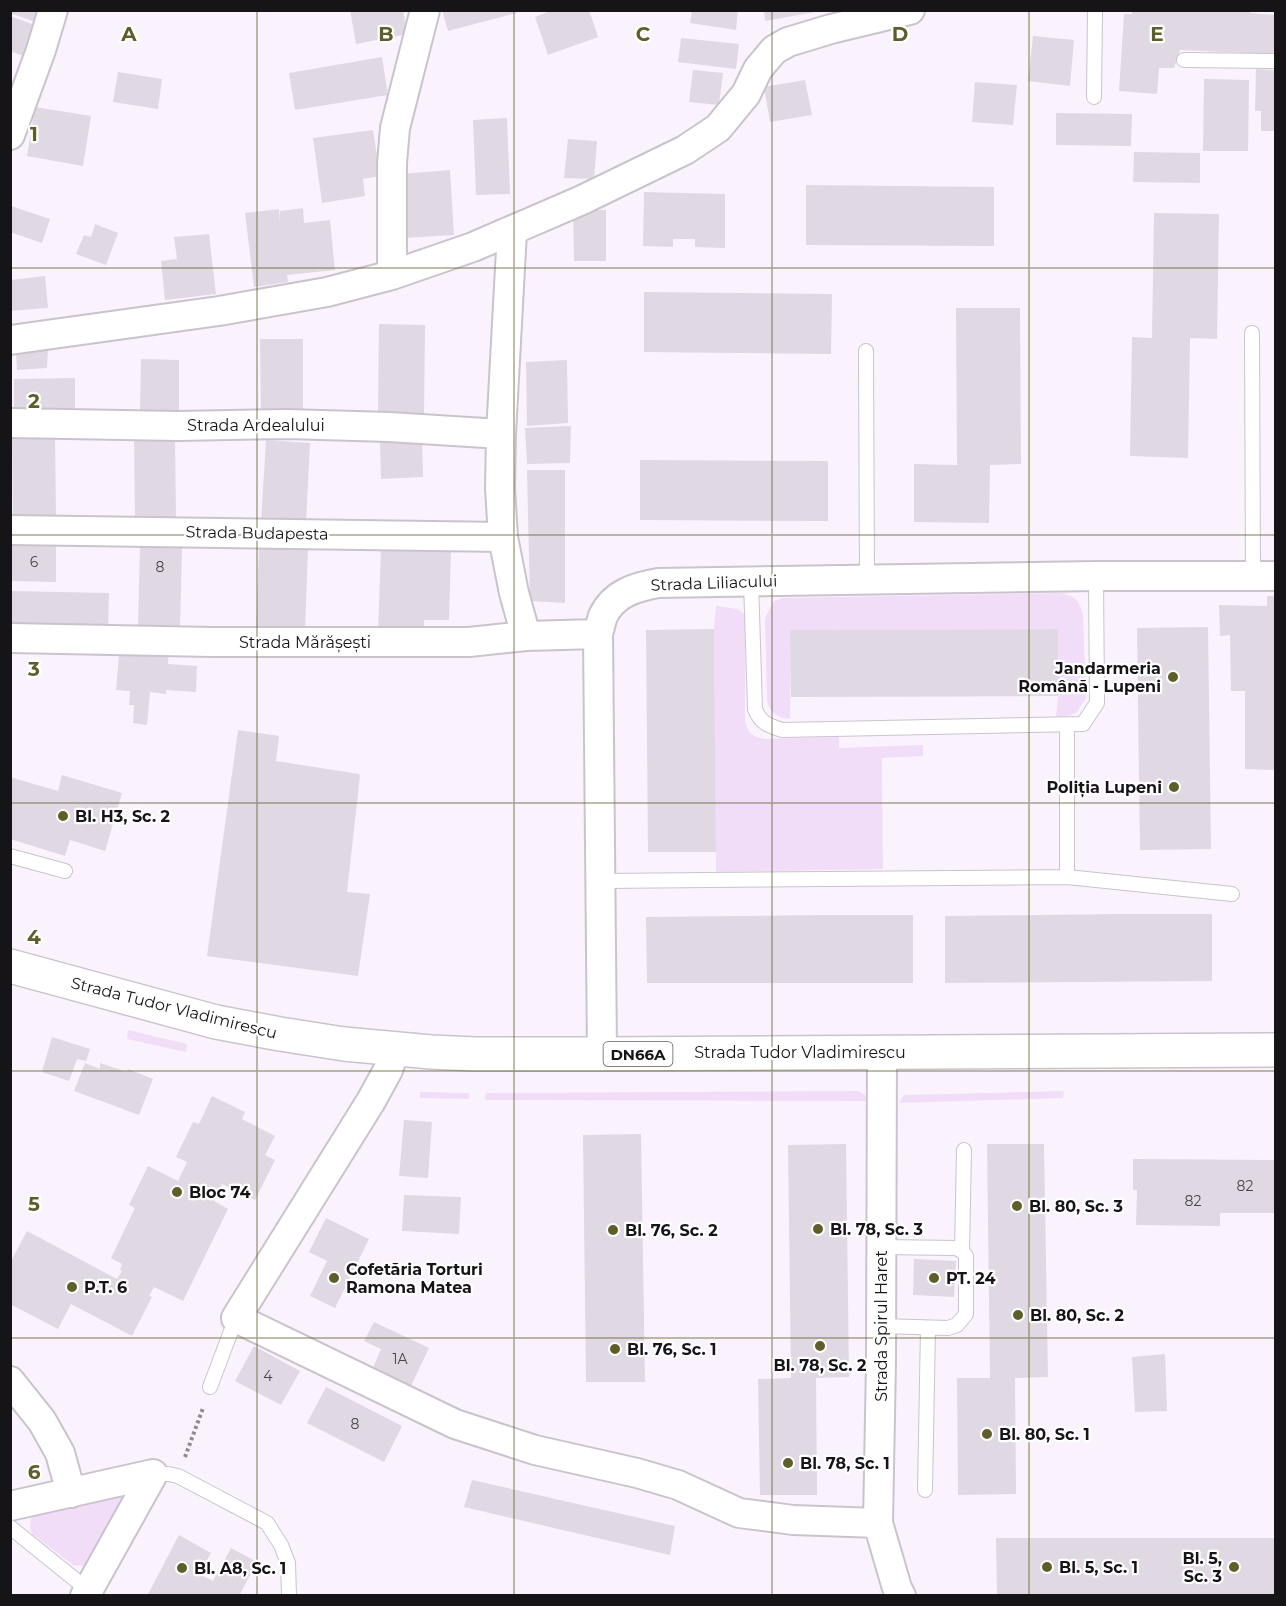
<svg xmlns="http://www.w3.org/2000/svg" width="1286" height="1606" font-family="Montserrat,sans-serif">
<rect width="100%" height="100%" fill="#faf3fd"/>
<!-- green -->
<path fill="#f1ddf8" d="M1062,593C1076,597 1079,600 1083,614L1086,698L1077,712L1071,715L1056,717L1058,696L1057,629L791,630L790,719C777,717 771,714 767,701L765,618L774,601L782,598Z
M716,606L738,609L745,614V721C749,735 752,736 765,739L839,737V748L923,745V756L882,758L883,869L716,872L714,629Z
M128,1030L187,1044L186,1052L127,1039Z
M859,1091L866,1096V1101L485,1100L486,1093Z
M1064,1091L1063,1098L899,1103L904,1095Z
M420,1092L469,1093V1099L420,1098Z
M123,1495L126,1499L87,1566L73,1565L32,1534C29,1527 30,1521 33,1514Z"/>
<!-- building -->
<path fill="#e0d8e2" d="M10,10H45L41,24L10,13Z
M350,10H403L407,34L356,44Z
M442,10H516L517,13L448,31Z
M553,10H589L598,37L548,55L535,17Z
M692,10H738L736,30L690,23Z
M764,10H815V12L765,21Z
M1132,10H1250V13L1275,15V53L1272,54L1180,50L1174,68H1159L1157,94L1119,91L1124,14H1132Z
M10,16L40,27L29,58L10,51Z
M1033,36L1074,40L1070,86L1028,81Z
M681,38L739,44L736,69L678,62Z
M382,57L388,95L295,110L289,73Z
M1256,69L1275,70V131H1261V111H1255Z
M693,70L723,73L719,105L689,102Z
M118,72L162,79L158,109L113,102Z
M1204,79L1249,80L1248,151H1203Z
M805,80L812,115L770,122L764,87Z
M975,82L1017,85L1013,125L972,122Z
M35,107L91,116L83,166L27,156Z
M1056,113L1132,114L1131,146L1056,145Z
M507,118L510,194L476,195L473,120Z
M373,130L380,176L363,179L365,196L322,203L313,138Z
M568,139L597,141L594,179L564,178Z
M1134,152L1200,153V183L1133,182Z
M450,170L454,235L404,238L400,174Z
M806,185L994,187V246L806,245Z
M644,192L725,194V248L695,247V239H673V247L643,246Z
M11,206L50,219L42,243L10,232Z
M303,208L304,223L330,220L335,270L287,275L288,282L254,287L245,213L279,209L280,222V211Z
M573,210H606V261H574Z
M1154,213L1219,214L1217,339L1190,338L1188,458L1130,456L1132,337L1152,338Z
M95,224L118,233L106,265L76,254L84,235L91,237Z
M209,234L216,294L165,300L161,261L177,259L174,237Z
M45,276L48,308L10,311V280Z
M644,292L832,294L831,354L644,352Z
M956,308H1020L1021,464L990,465L989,523L914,522V464L957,465Z
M379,324L425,325L424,416L378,415Z
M260,339H303V415H261Z
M48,349L47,368L17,370L16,352Z
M141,359L179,360V413L140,412Z
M567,360L568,423L527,426L526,362Z
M75,378V415L14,414V379Z
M571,426L570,463L527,464L525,428Z
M55,434L56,518H13L12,435Z
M134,435H175L176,520L135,521Z
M266,440L310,443L306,523L261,521Z
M422,440L423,477L381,479L380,442Z
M640,460L828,461V521L640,520Z
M527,470H565V603L530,601Z
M12,542L56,543V582L12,581Z
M140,546L182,547L180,629L138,628Z
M259,547L308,549L305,630L256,629Z
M381,547L451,550L449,620H424V635L378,634Z
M10,591L109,593L108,630L10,627Z
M1267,596H1275V770L1245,769V691H1231L1230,635L1220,636L1219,605L1267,606Z
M1208,627L1211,849L1140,850L1137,628Z
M714,629L716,852H648L646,630Z
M1058,629V696L791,697L790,630Z
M120,644L169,648L168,664L197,666L196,692L166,690V694L150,692L147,725L133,723L134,705H129L130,691L116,690Z
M238,730L279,736L276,761L359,774L360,776L347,892L370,894L358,976L207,956Z
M62,775L122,793L105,851L70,840L65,856L10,839V777L58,791Z
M1121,914H1212V981L945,983V916Z
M822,915H913V983H647L646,917Z
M52,1037L90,1049L86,1061L77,1059L69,1081L42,1072Z
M85,1063L100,1069V1063L127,1072L128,1069L153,1079L139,1115L74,1091Z
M212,1096L245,1112L242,1119L275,1136L265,1155L275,1160L255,1200L222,1184L214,1201L228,1209L183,1301L154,1287L149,1296L152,1297L132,1336L71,1304L58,1329L10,1304V1263L27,1231L117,1279L122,1271L120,1270L122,1264L111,1258L135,1208L129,1205L148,1166L178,1181L187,1162L176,1157L193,1122L199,1124Z
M404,1120L432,1122L428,1178L399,1176Z
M641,1134L645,1382H586L583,1135Z
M846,1144L849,1377L816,1378L817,1495H760L758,1379L791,1378L788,1145Z
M987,1144H1044L1048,1377L1015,1378L1016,1494L958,1495L957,1378H990Z
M1133,1159L1275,1160V1213H1220V1226L1136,1225L1137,1190H1133Z
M404,1195L461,1197L459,1234L402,1231Z
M326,1218L369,1239L335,1308L310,1296L327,1261L309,1252Z
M914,1259L956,1261L954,1297L913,1295Z
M374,1322L429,1348L410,1388L372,1370L381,1349L364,1341Z
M254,1346L300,1371L281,1405L235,1381Z
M1165,1354L1167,1411L1135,1412L1132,1357Z
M326,1387L402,1426L384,1462L307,1423Z
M472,1480L675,1526L670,1555L464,1507Z
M179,1535L211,1553L199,1574L213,1581L231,1548L257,1562L239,1596H147Z
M996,1538H1275V1596H997Z"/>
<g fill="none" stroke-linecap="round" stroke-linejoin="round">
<!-- lane casing -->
<g stroke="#cac3cd" stroke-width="16">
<path id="lane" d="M1184,60L1276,61
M1094,97L1095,10
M1252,333L1253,577
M866,351L867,580
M751,581L755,709C761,724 768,725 782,730L1083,724L1097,703L1096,576
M10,856L65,871
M1067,877V725
M602,881L1067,877L1232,894
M962,1251L964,1150
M881,1326L948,1328L957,1325L966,1314V1256L962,1251L956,1248L881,1247
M210,1387L236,1318
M153,1474H168L178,1476L267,1523L281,1545L288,1563L289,1596
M925,1490L928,1328
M10,1527L88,1590"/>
</g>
<!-- street casing -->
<g stroke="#cac3cd" stroke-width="32">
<path id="street" d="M10,135L41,50L53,10
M512,231L501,434L500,488L503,537L514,593L526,636
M392,275V163L395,128L425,10
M10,340L219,311L327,292L392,275L473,247L582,200L685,150L718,128L746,94L758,69L774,50L788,42L831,29L910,10
M10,423L178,426L287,424L389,427L501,434
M10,530L503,537
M10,638L212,642H469L526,636L598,634
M395,1049L388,1070L371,1101L236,1318L455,1424L535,1450L637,1473L678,1485L739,1513L793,1520L878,1523
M882,1052L881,1362L878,1523L897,1588L901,1596
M602,1054L598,634C600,628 601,621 603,616C614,593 636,587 658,583L1096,576H1276
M10,1381L42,1421L60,1453L71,1493
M10,1506L153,1474
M85,1596L153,1474"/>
</g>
<!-- primary casing -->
<g stroke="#cac3cd" stroke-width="36">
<path id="primary" d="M10,966L216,1022L280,1034L344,1044L431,1052L475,1054H602L1276,1050"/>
</g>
<!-- path -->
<path stroke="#8f8a91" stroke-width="4" stroke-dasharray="3 3" stroke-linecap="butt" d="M185,1457L203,1408"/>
<!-- lane -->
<use href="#lane" stroke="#fff" stroke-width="14"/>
<!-- street -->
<use href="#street" stroke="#fff" stroke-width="28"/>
<!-- primary -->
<use href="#primary" stroke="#fff" stroke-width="33"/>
</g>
<!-- grid -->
<path fill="none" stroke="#5f5e2b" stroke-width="1.5" stroke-opacity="0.55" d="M257,10V1596M514,10V1596M772,10V1596M1029,10V1596M10,268H1276M10,535H1276M10,803H1276M10,1071H1276M10,1338H1276"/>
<!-- markers -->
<g fill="#5f5e2b" stroke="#fff" stroke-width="2">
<circle cx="1173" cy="677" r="6"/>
<circle cx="1174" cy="787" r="6"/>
<circle cx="63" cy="816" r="6"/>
<circle cx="177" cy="1192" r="6"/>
<circle cx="1017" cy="1206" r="6"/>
<circle cx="818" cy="1229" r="6"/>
<circle cx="613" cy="1230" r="6"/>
<circle cx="334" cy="1278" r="6"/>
<circle cx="934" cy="1278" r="6"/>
<circle cx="72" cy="1287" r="6"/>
<circle cx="1018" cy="1315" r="6"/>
<circle cx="820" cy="1346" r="6"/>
<circle cx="615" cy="1349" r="6"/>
<circle cx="987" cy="1434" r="6"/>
<circle cx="788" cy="1463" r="6"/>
<circle cx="1047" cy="1567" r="6"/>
<circle cx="1234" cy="1567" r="6"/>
<circle cx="182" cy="1568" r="6"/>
</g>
<g text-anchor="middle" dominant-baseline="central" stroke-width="4.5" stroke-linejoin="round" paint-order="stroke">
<!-- number labels -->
<g font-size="14" fill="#49454a">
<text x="34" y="562">6</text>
<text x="160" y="567">8</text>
<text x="1245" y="1186">82</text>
<text x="1193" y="1201">82</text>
<text x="400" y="1359">1A</text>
<text x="268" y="1376">4</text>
<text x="355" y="1424">8</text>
</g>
<!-- shield labels -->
<rect fill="#fff" stroke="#5d5a5d" stroke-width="1.5" x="603.5" y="1042" width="69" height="24" rx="4.5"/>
<g font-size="15" font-weight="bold" fill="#171418">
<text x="638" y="1054">DN66A</text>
</g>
<!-- street labels -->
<g font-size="16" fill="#171418" stroke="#fff">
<text x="256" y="425">Strada Ardealului</text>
<text transform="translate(257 533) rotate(1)">Strada Budapesta</text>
<text transform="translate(714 583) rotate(-2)">Strada Liliacului</text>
<text x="305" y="642">Strada Mărășești</text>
<text transform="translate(174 1008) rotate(14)">Strada Tudor Vladimirescu</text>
<text x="800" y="1052">Strada Tudor Vladimirescu</text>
<text transform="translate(881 1326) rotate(-90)">Strada Spirul Haret</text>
</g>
<!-- poi labels -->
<g font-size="16" font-weight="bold" fill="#171418" stroke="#fff" text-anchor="start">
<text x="1161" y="668" text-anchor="end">Jandarmeria<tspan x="1161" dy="18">Română - Lupeni</tspan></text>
<text x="1162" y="787" text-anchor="end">Poliția Lupeni</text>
<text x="75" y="816">Bl. H3, Sc. 2</text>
<text x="189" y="1192">Bloc 74</text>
<text x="1029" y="1206">Bl. 80, Sc. 3</text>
<text x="830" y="1229">Bl. 78, Sc. 3</text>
<text x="625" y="1230">Bl. 76, Sc. 2</text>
<text x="346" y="1269">Cofetăria Torturi<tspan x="346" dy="18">Ramona Matea</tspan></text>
<text x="946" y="1278">PT. 24</text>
<text x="84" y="1287">P.T. 6</text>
<text x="1030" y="1315">Bl. 80, Sc. 2</text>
<text x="627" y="1349">Bl. 76, Sc. 1</text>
<text x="820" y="1365" text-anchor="middle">Bl. 78, Sc. 2</text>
<text x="999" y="1434">Bl. 80, Sc. 1</text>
<text x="800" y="1463">Bl. 78, Sc. 1</text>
<text x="1222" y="1558" text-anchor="end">Bl. 5,<tspan x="1222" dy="18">Sc. 3</tspan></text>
<text x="1059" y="1567">Bl. 5, Sc. 1</text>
<text x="194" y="1568">Bl. A8, Sc. 1</text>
</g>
</g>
<g font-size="20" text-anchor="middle" font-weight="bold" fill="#5f5e2b" stroke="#fff" stroke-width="4.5" stroke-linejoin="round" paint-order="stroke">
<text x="129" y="41">A</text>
<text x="386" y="41">B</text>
<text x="643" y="41">C</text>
<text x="900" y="41">D</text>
<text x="1157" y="41">E</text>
<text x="34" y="141">1</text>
<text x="34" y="408">2</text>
<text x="34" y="676">3</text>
<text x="34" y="944">4</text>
<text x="34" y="1211">5</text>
<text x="34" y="1479">6</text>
</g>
<!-- border -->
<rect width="1286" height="1606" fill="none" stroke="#171418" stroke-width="24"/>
</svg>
